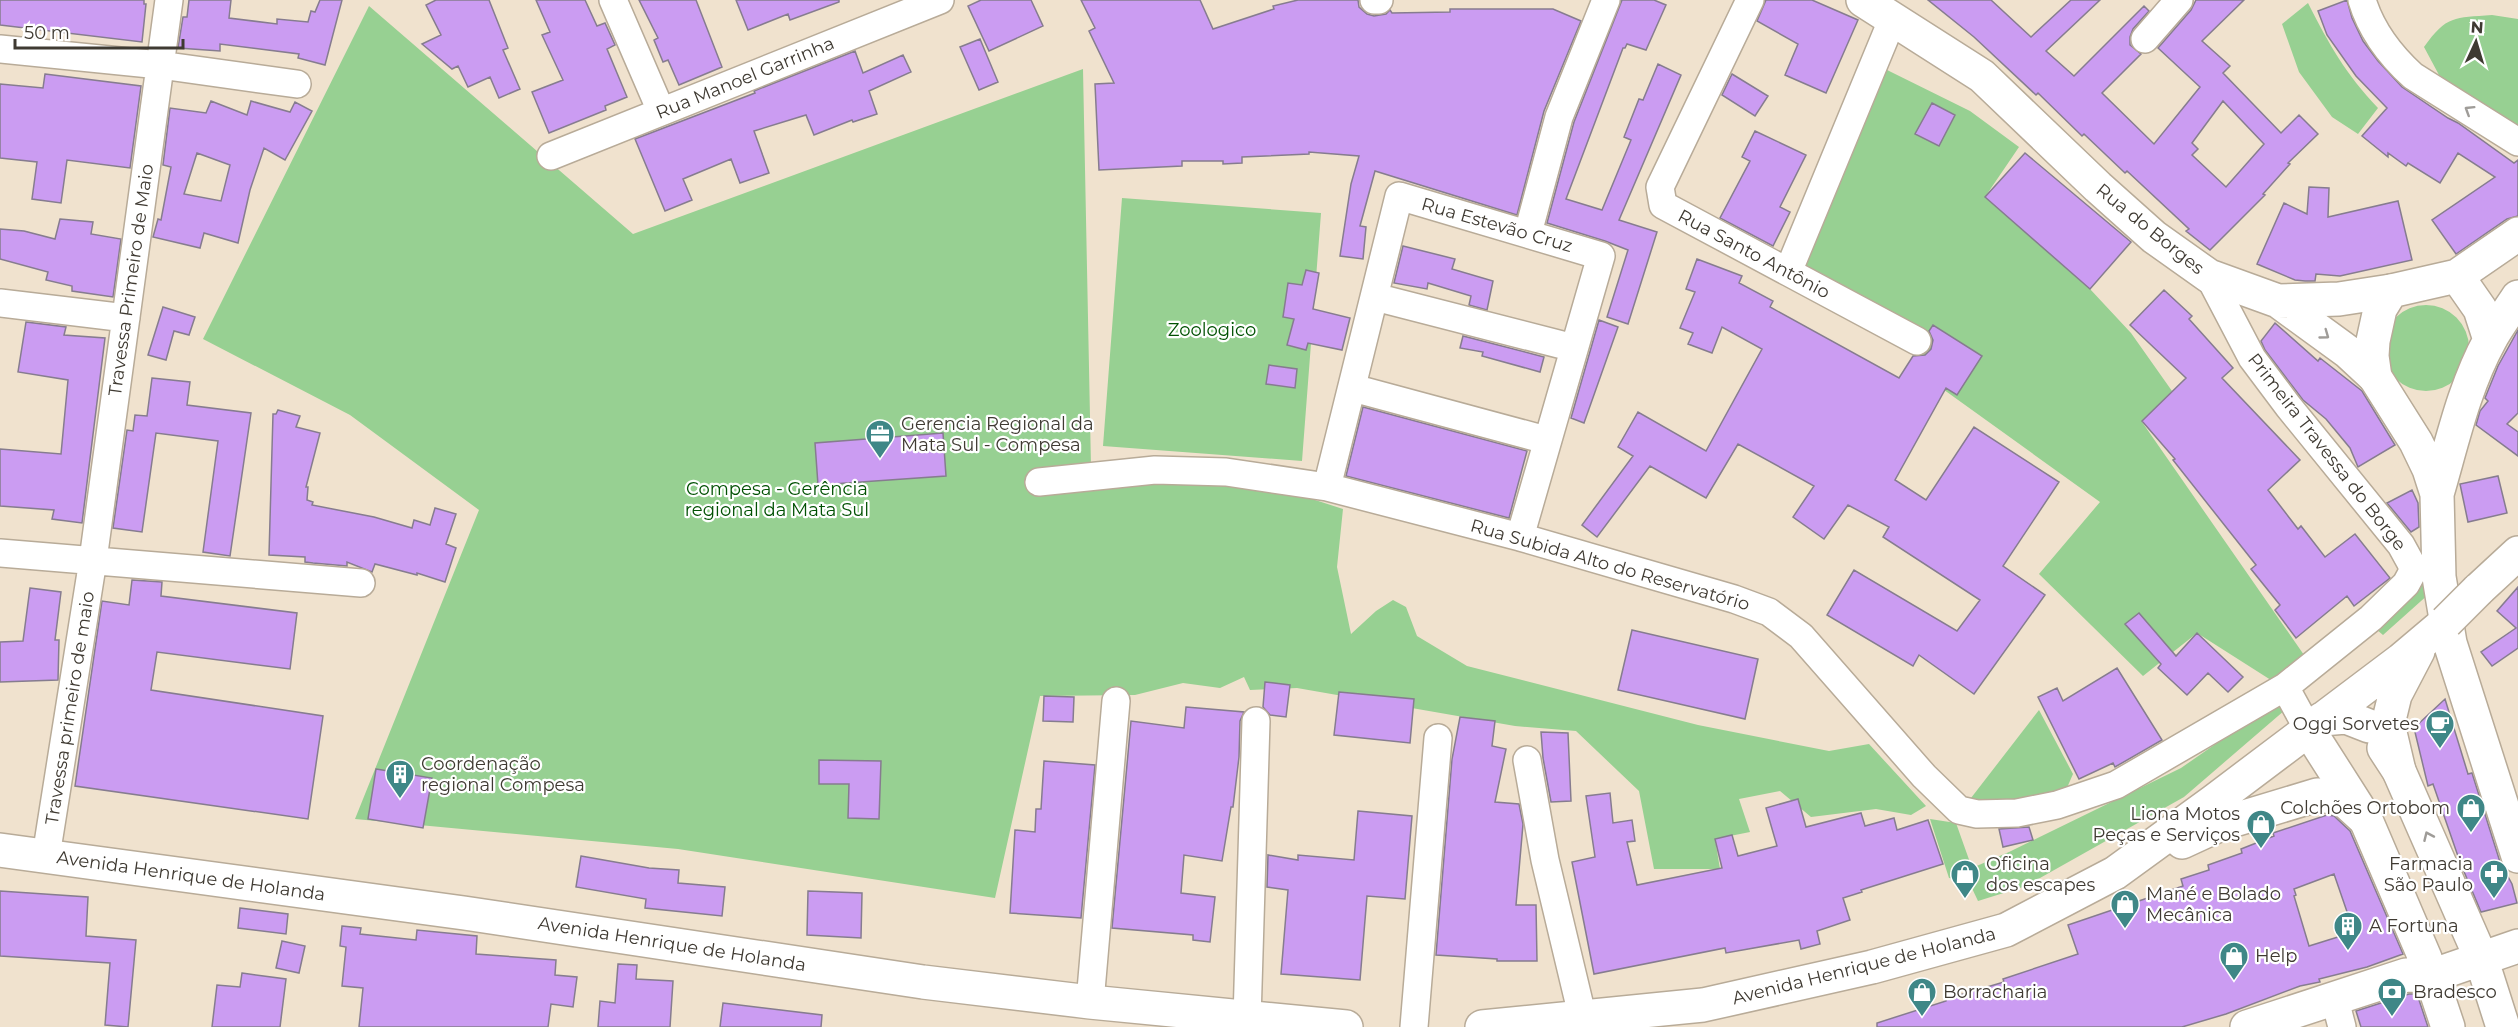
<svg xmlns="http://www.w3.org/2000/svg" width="2518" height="1027" font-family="Montserrat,sans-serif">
<rect width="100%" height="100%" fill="#f0e2ce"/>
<!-- green -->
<path fill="#97d092" d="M2308,3C2330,46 2345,73 2378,108L2358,134L2332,117L2299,72L2282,24Z
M369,6L633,234L1083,69L1091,467L1098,489L1190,480L1281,489L1343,509L1337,567L1351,634L1376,611L1393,600L1406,607L1417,636L1467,666L1698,725L1829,751L1869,744L1926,806L1911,815L1876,809L1811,817L1780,791L1739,799L1750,832L1715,839L1720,869H1654L1639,791L1576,731L1515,726L1297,688L1250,690L1244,677L1220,688L1183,683L1135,695L1040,696L995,898L678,849L355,819L479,510L350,415L203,339Z
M2492,15L2518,19V132L2439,75L2424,47C2447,15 2454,18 2492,15Z
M1881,67L1970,111L2019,147L1985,197L2090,289L2131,333L2172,391L2142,422L2304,655L2274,682L2197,633L2143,676L2039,574L2100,502L1908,364L1927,335L1802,266Z
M1122,198L1321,213L1302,461L1103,446Z
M2383 348a43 43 0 1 1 86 0a43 43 0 1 1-86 0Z
M2427,569L2430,593L2383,635L2376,629Z
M2279,700L2285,710L2184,797L2026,886L1978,901L1969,882L1949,878L1930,819L1956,823L1972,868L2009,852L2181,768Z
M2039,710L2073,774L2066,790C2036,799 2002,806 1971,798Z"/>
<!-- building -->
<path fill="#cb9cf2" stroke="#867c8f" stroke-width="1.5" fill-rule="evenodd" d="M0,0H144V4H146L142,42L0,25Z
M189,0H231L229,18L277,24V19L308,22L311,11L315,12L320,0H342L325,65L298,58L299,54L220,44V51L178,48L183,17H187Z
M436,0H489L508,48L503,50L520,89L499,98L490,77L468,87L458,66L452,69L422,44L441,35L426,5Z
M536,0H585L597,26L605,23L615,45L607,49L627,97L605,106L606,110L549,133L532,92L563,80L542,35L550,32Z
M639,0H696L722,67L679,85L668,60L663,62L654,40L658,38Z
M736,0H839V2L790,20L788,14L748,30Z
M981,0H1031L1043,26L989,51L968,6Z
M1081,0H1200L1213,29L1274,9L1273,6L1298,0H1358L1359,7L1367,14L1374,16L1386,14L1390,10L1392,13L1450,12V9H1553L1581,21L1544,111L1517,215L1375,171L1360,226L1366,227L1363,259L1340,256L1351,184L1359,156L1309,152V154L1242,157V163L1223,164V161H1182V166L1099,170L1095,84L1114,83L1089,31L1095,28Z
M1622,0H1654L1666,5L1646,50L1627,44L1625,48H1623L1566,199L1602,210L1631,140L1624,137L1639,99L1643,100L1658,64L1681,75L1619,220L1657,232L1628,324L1607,317L1628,250L1605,241L1547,223L1574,122Z
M1766,0H1812L1858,20L1826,93L1785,75L1798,44L1757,21Z
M1928,0H1991L2031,37L2071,0H2100L2046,51L2074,76L2144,6L2149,11L2133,29L2130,37V45L2141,54L2102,93L2154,144L2200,87L2158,48L2191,10L2196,0H2244L2202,41L2230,66L2223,73L2281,133L2299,115L2318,134L2288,163L2290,164L2263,194L2265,195L2210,250L2186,231L2189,229L2127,171L2125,173L2084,134L2082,136L2038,93L2036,95L1974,37ZM2223,101L2264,144L2226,187L2192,155L2198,149L2192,143Z
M2347,0L2352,18L2363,41L2378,61L2402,87L2448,118L2458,123L2514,163L2518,160V216L2507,219L2456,254L2432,220L2495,177L2458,153L2440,183L2408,163L2406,166L2388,153V157L2362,136L2387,108L2356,76L2327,35L2318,11Z
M980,39L998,82L979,90L960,47Z
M855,51L863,73L903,55L911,72L869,91L877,114L853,122L852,120L814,135L806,115L754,131L769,173L740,183L731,159L683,179L692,200L665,211L635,139L755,93L754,91Z
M45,74L141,86L130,168L67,160L61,203L32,199L37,162L0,158V84L43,88Z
M1732,74L1768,96L1755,116L1722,95Z
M211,101L247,115L251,101L290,112L295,102L312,111L285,160L264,148L250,190L238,243L204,233L200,248L153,237L158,219L161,220L171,167L163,165L170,108L206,113ZM197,153L230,165L221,201L184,194Z
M1932,103L1955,115L1939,146L1915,134Z
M1755,131L1806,155L1780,207L1790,212L1773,246L1720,218L1750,161L1742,157Z
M2025,153L2131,242L2090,289L1985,197Z
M2309,187L2329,188L2328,217L2398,201L2412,260L2340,276L2316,274L2315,281H2305L2295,280L2257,264L2284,203L2307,214Z
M60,219L93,222L91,234L121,239L113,297L72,291V286L46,280L48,272L0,259V229L24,231L55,239Z
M1403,246L1455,259L1452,269L1493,281L1487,310L1469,305L1471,296L1428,283L1427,289L1394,283Z
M1697,259L1742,276L1739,283L1773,301L1770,307L1899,378L1913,356L1925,355L1931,349L1933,340L1929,331L1933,325L1982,356L1957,395L1946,388L1895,480L1926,500L1974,427L2059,482L2003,566L2045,595L1974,694L1919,655L1913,666L1827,615L1854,570L1957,631L1980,600L1883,537L1889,527L1848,505L1824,539L1793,517L1814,486L1738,444L1706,498L1650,466L1597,537L1582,525L1633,456L1618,447L1638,412L1706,451L1762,349L1722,327L1712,353L1688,344L1693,333L1680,328L1695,292L1686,289Z
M1306,270L1319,273L1313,309L1350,318L1342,350L1308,343L1306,350L1287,345L1294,319L1283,317L1288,283L1302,285Z
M2164,290L2192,316L2189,319L2233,368L2222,378L2300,460L2268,490L2298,529L2301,526L2325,557L2355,534L2390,578L2354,606L2347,596L2296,638L2275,610L2280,605L2251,569L2256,565L2173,460L2175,459L2142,421L2186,378L2130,325Z
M163,307L195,317L189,335L174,331L166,360L148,355Z
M1599,320L1618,327L1584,423L1571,418Z
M26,322L66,327L64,335L105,338L82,523L52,519L54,510L0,506V449L61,454L68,380L18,372Z
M2275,323L2318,361L2320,358L2362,391L2395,445L2358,467L2350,448L2326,419L2303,400L2265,350L2261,341Z
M2518,330V413L2507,424L2518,432V456L2476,425L2480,411L2488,401L2485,398L2498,366Z
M1463,336L1544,357L1540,372L1482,356L1483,352L1460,348Z
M1269,365L1297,369L1295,388L1266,384Z
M152,378L190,382L187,405L251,413L230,556L203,552L218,441L156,433L142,532L113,528L127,430L133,431L135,415L147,416Z
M1363,407L1527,451L1509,518L1346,476Z
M278,410L300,416L296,427L320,433L306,487H308L307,500L313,502L312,505L374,517L412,528L414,520L430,525L435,508L456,514L446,544L456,548L445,582L417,573V575L375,564L372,572L347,562V566L313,563L305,562V557L269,555L273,414H276Z
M943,433L946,476L818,485L815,443Z
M2498,476L2507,513L2468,522L2460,484Z
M2412,490L2418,503L2419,527L2411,532L2387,503Z
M132,580L162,582L161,596L297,613L290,669L157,652L151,690L323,716L308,819L75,786L102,601L129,605Z
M2518,587V648L2492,666L2481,652L2516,628L2497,611Z
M30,588L61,592L55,640H59L58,680L0,682V642L23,641Z
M2139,613L2176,656L2197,633L2243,677L2228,692L2208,673L2187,695L2158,668L2161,664L2125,624Z
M1632,630L1758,659L1745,719L1618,690Z
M2117,668L2162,740L2115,767L2113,763L2079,779L2038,697L2057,688L2063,701Z
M1265,682L1290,685L1286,717L1270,715L1263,707Z
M1339,692L1414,699L1410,743L1334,735Z
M1044,696L1074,697L1073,722L1043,721Z
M2445,699L2468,774L2472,773L2500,862L2512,884L2517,903L2481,912L2460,862L2433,784L2428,786L2414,728Z
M1186,707L1244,712L1240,721L1239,757L1233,807H1231L1222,861L1184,855L1181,893L1215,897L1210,942L1193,940V935L1112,928L1131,721L1184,728Z
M1460,717L1495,721L1492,746L1506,749L1495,802L1519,804L1523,824L1516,905H1536L1537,961H1497V959L1436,955L1452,759Z
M1541,732L1568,733L1571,801L1551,802L1543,758Z
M819,760L881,761L879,819L848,818L849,784H819Z
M1044,761L1095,765L1081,918L1010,913L1015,830L1035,832L1036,809H1041Z
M376,769L432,778L423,828L368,819Z
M1610,793L1613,823L1632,820L1635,841L1627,842L1637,885L1722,868L1715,839L1732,835L1738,856L1777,846L1766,808L1798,799L1806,827L1861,813L1865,826L1894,818L1897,830L1928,820L1943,864L1861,890L1862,892L1843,898L1850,920L1817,931L1820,944L1801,949L1799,940L1726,953L1725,948L1594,974L1572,862L1595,857L1586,796Z
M1358,811L1412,816L1405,899L1367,896L1360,980L1281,974L1288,890L1267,887L1268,855L1298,860V855L1354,860Z
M2327,815L2334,816L2350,831L2403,954L2367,967L2319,979L2320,982L2300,986L2226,1014L2182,1027H1877V1023L1946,1001V999L2004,982L2003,979L2078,954L2068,925L2183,886L2181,879L2209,870L2208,865L2242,853L2241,849L2274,836L2273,833ZM2334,874L2354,932L2309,946L2294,896L2296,895L2294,889Z
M2029,827L2033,840L2003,847L1999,829Z
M581,856L649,868L679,870L678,883L725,887L722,916L645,908L646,899L576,887Z
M0,891L88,897L86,936L136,940L128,1027L105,1025L110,963L0,956Z
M808,891L862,893L861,938L807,935Z
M240,908L288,914L286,934L238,928Z
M342,926L361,928L360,934L416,940L417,930L477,936L476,954L556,960L555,975L577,977L573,1007L551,1004L548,1027H359L363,988L342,986L346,947L340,946Z
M282,941L305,946L299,973L276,968Z
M618,964L637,965L636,979L673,981L670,1027H598L600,1001L615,1003Z
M242,973L286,979L280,1027H212L217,985L240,987Z
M2409,994H2417L2428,1027H2361L2356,1011Z
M723,1003L822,1015L821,1027H720Z"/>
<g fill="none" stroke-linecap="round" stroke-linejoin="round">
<!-- minor casing -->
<g stroke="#b8ab98" stroke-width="30">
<path id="minor" d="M613,0L661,111
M1374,0H1379
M1750,0L1660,187L1663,205L1917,341
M2362,0C2371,30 2391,56 2413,76L2518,142
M2145,39L2179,0
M0,49L160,65L297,84
M551,156L940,0
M1528,233L1559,117L1606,0
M1788,272L1893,18
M1375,297L1574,348
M0,303L126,318
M1353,388L1546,440
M1039,482L1155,470L1226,472L1327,487L1520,537L1734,599L1769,612L1801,636L1924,776L1959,810L1977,814L2017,813L2057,805L2116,785L2285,687L2371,618L2406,584L2412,573V565L2401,545L2288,406L2252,358L2209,276
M1327,487L1399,196L1601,256L1520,537
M0,553L361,583
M2285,687L2308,729
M1527,760L1545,860L1583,1019
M46,856L93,560L169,0
M2335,1000L2342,1027
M1090,1002L1116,701
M1247,1019L1256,721
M1414,1027L1438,738"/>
</g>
<!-- tertiary casing -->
<g stroke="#b8ab98" stroke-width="36">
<path id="tertiary" d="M1863,0L1982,76L2098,187L2154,237L2209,276L2278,301L2339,299L2391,291
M2278,301L2348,352L2375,377"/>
</g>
<!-- secondary casing -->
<g stroke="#b8ab98" stroke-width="36">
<path id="secondary" d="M2518,234L2457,276L2391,291L2380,309L2373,341L2372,356L2375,377L2416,442L2429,469L2437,494L2439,577L2450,643L2518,856
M2457,276L2480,309L2490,340
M2437,494C2452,443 2464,387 2490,340C2498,325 2509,311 2518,297
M2308,729L2366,820L2425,958L2448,1027
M2384,748L2399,771L2481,958L2503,1027
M2247,1027L2406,975L2431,976L2518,946"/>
</g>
<!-- primary casing -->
<g stroke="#b8ab98" stroke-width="36">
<path id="primary" d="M2478,590L2518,553
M2322,719L2346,717L2369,726
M2399,771L2388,724L2395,695L2418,651
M2182,842L2221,824L2317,795L2342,798L2366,820
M0,850L464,913L923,982L1090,1002L1346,1027
M1482,1027L1703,1005L1872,967L2006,930L2115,873L2214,801L2401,660L2446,622"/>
</g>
<!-- minor -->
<use href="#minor" stroke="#fff" stroke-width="27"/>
<!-- tertiary -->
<use href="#tertiary" stroke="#fff" stroke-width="33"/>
<!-- secondary -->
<use href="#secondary" stroke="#fff" stroke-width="33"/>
<!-- primary -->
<use href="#primary" stroke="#fff" stroke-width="33"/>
<!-- primary-bridge casing -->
<g stroke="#b8ab98" stroke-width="36" stroke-linecap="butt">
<path id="primary-bridge" d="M2446,622L2478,590"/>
</g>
<!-- primary-bridge -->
<use href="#primary-bridge" stroke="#fff" stroke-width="33"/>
</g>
<!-- one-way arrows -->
<defs><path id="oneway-chevron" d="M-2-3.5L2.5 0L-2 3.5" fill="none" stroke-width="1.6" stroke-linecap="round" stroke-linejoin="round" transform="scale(1.5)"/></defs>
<g stroke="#9f9c98">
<use href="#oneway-chevron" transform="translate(2469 110) rotate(-148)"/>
<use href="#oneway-chevron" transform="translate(2325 335) rotate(36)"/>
<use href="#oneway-chevron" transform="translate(2428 836) rotate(-114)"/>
</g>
<!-- icons -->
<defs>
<g id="office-pin" transform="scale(1.5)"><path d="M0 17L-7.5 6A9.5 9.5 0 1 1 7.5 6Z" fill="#3f8787" stroke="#fff"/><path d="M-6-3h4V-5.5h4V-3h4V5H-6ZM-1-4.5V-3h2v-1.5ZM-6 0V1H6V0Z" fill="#fff"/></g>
<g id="cafe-pin" transform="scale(1.5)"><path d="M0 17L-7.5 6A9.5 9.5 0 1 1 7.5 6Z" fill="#3f8787" stroke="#fff"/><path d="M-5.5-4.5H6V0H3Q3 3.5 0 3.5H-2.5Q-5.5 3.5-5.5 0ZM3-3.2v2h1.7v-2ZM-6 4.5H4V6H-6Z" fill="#fff"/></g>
<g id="building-pin" transform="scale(1.5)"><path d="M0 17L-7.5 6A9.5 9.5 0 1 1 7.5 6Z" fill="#3f8787" stroke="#fff"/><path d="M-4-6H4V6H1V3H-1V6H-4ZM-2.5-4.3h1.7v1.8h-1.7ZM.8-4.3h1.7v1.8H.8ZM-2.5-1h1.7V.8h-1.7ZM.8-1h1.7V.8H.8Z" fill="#fff"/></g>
<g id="shop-pin" transform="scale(1.5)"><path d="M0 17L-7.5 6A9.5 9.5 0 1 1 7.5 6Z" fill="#3f8787" stroke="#fff"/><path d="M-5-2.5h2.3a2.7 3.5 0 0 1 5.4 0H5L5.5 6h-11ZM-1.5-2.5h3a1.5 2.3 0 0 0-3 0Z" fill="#fff"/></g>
<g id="pharmacy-pin" transform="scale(1.5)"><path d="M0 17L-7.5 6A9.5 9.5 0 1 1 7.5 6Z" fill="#3f8787" stroke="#fff"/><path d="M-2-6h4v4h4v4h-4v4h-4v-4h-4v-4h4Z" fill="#fff"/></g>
<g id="bank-pin" transform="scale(1.5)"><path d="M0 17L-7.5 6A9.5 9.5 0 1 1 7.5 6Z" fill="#3f8787" stroke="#fff"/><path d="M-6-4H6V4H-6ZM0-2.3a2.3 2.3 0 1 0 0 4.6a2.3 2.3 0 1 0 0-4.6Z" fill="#fff"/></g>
</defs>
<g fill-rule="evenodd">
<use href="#office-pin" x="880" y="434"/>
<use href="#cafe-pin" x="2440" y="724"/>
<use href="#building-pin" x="400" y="774"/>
<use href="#shop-pin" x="2471" y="808"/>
<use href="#shop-pin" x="2261" y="824"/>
<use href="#shop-pin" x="1965" y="874"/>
<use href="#pharmacy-pin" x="2494" y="874"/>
<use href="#shop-pin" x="2125" y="904"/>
<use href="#building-pin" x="2348" y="926"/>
<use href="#shop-pin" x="2234" y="956"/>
<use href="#shop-pin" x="1922" y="992"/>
<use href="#bank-pin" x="2392" y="992"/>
</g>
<g text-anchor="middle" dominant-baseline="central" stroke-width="4.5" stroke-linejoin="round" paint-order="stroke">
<!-- street labels -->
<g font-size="18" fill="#3f3a32" stroke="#fff">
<text transform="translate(745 78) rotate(-22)">Rua Manoel Garrinha</text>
<text transform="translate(1497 225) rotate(16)">Rua Estevão Cruz</text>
<text transform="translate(2150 229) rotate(39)">Rua do Borges</text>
<text transform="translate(1754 254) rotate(28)">Rua Santo Antônio</text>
<text transform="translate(131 280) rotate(-82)">Travessa Primeiro de Maio</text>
<text transform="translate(2327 452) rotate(52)">Primeira Travessa do Borge</text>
<text transform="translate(1610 565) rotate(16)">Rua Subida Alto do Reservatório</text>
<text transform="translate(70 708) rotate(-81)">Travessa primeiro de maio</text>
<text transform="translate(191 876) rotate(8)">Avenida Henrique de Holanda</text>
<text transform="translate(672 944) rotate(9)">Avenida Henrique de Holanda</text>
<text transform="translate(1864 966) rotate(-14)">Avenida Henrique de Holanda</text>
</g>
<!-- park labels -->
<g font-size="18" fill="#015103" stroke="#fff">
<text x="1212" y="330">Zoologico</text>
<text x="777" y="489">Compesa - Gerência<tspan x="777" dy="21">regional da Mata Sul</tspan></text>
</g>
<!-- poi labels -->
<g font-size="18" fill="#3f3a32" stroke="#fff" text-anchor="start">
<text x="901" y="424">Gerencia Regional da<tspan x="901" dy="21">Mata Sul - Compesa</tspan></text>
<text x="2419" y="724" text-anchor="end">Oggi Sorvetes</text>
<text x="421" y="764">Coordenação<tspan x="421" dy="21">regional Compesa</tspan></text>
<text x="2450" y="808" text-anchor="end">Colchões Ortobom</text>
<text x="2240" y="814" text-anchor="end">Liona Motos<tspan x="2240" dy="21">Peças e Serviços</tspan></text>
<text x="1986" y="864">Oficina<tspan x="1986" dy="21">dos escapes</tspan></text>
<text x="2473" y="864" text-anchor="end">Farmacia<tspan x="2473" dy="21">São Paulo</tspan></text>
<text x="2146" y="894">Mané e Bolado<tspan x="2146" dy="21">Mecânica</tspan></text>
<text x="2369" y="926">A Fortuna</text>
<text x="2255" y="956">Help</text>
<text x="1943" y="992">Borracharia</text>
<text x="2413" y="992">Bradesco</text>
</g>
</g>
<!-- north arrow -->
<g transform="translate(2476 42) rotate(4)" stroke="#ffffff" stroke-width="4.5" paint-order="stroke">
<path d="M0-4.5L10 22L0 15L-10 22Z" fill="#3f3a32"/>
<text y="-9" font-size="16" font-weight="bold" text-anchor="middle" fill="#3f3a32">N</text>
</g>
<!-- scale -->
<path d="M15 39v9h168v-9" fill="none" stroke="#3f3a32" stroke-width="3"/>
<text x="24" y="39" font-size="18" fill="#3f3a32" stroke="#ffffff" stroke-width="4.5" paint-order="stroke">50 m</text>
</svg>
